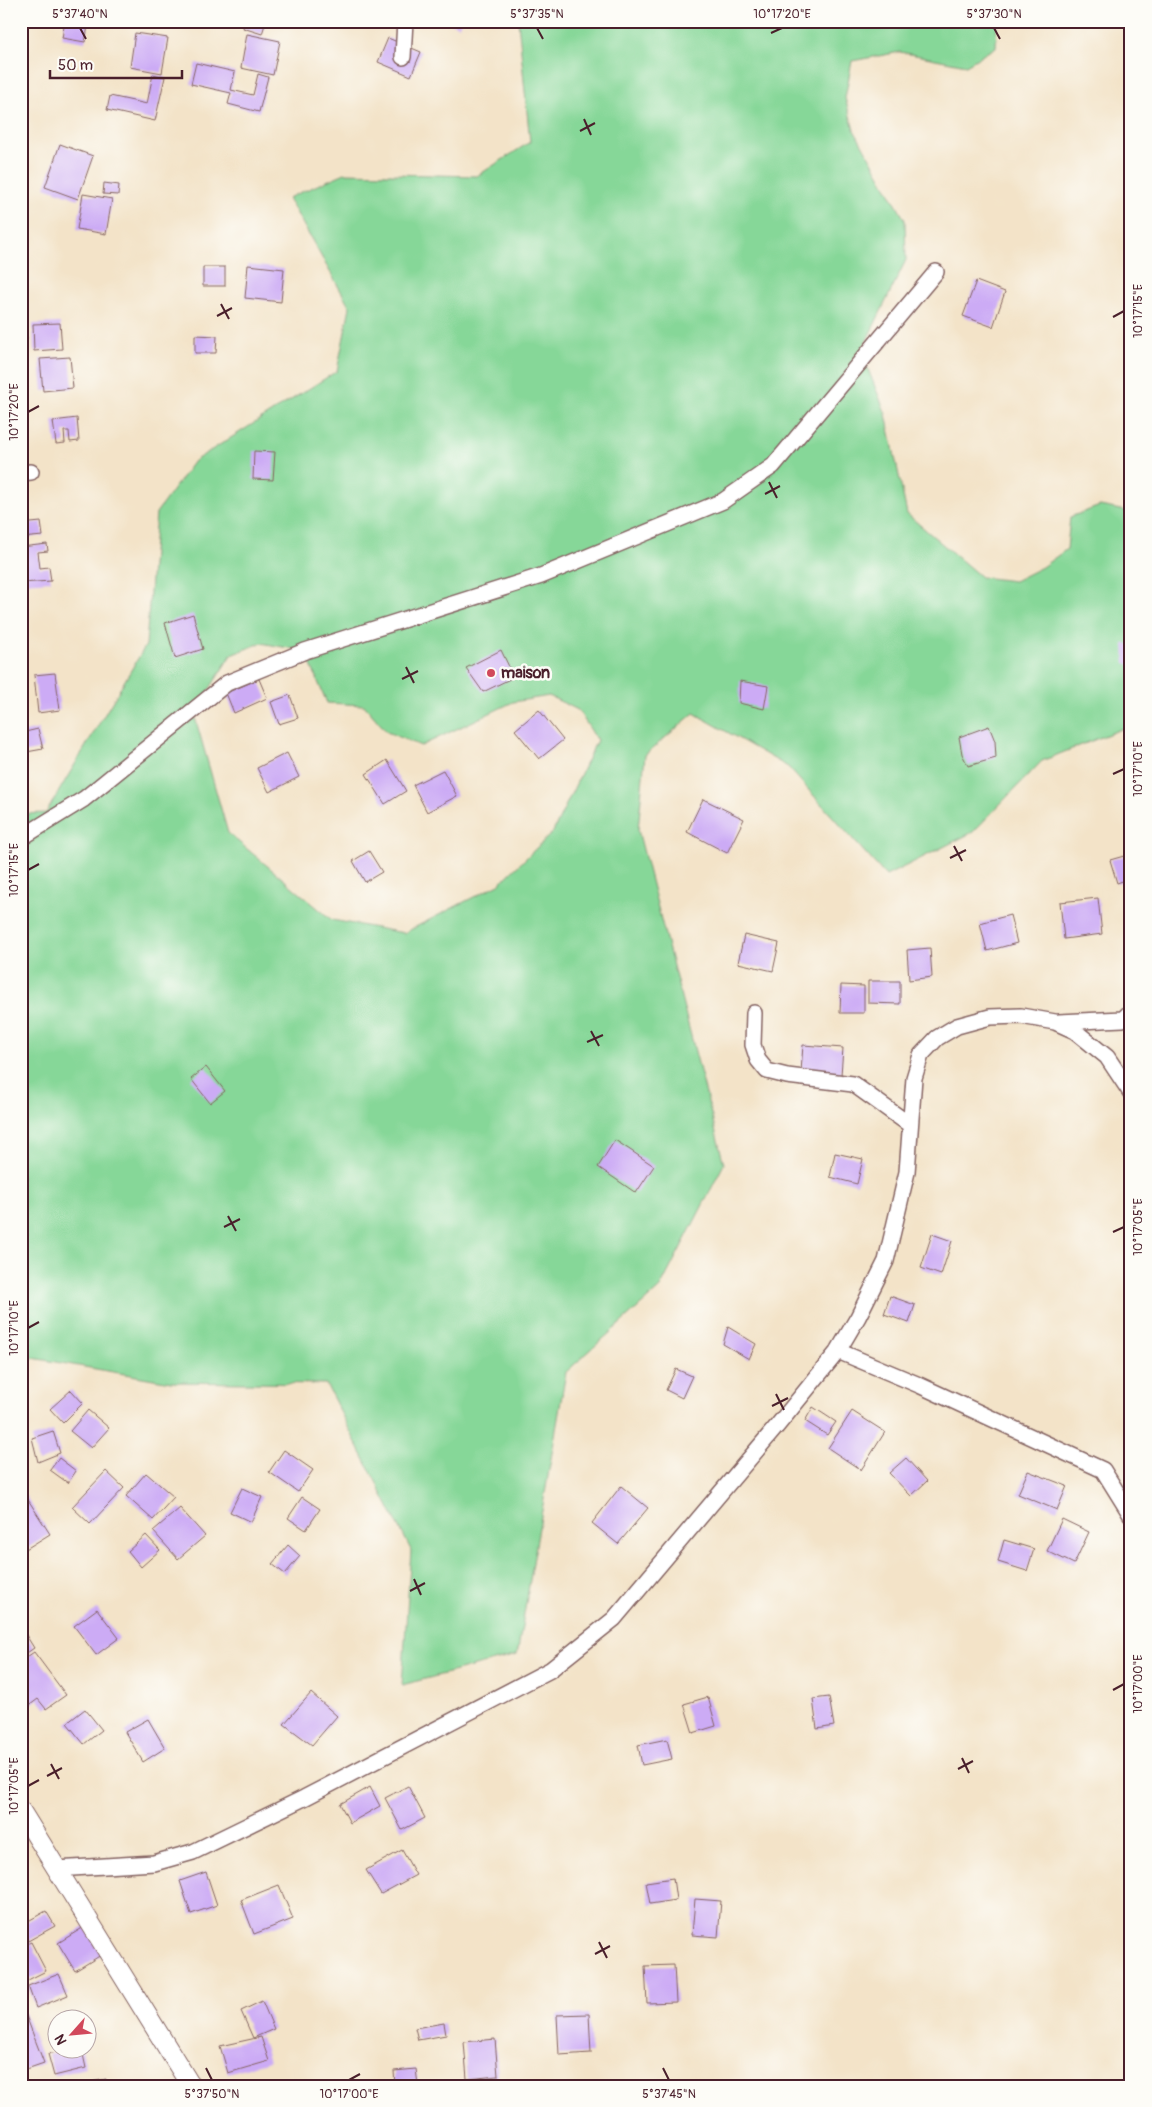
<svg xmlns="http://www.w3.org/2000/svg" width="1152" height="2107" font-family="Pangolin,sans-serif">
<rect width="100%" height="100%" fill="#fdfcf7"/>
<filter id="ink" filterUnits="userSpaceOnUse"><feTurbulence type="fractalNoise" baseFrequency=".02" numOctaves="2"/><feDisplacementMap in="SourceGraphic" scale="10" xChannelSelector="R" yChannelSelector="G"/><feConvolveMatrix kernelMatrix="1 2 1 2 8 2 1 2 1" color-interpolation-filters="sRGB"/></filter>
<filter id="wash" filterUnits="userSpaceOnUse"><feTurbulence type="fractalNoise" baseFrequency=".0096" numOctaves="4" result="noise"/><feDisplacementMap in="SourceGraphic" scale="20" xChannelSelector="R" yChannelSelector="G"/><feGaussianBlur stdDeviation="1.12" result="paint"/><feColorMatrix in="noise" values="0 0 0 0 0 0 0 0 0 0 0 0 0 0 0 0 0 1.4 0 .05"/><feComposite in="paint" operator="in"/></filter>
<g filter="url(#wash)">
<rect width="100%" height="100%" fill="#f3e3c8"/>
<!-- green -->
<path fill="#86d798" stroke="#687b62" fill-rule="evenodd" d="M518,21H997L996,47L966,65L900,52L852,61L845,98L854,130L905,220L906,260L861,352L886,414L907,514L981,577L1014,581L1042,567L1067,549L1070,517L1100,506L1131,512V725L1042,761L973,832L886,876L788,767L694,713L645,755L638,830L724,1164L660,1288L566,1372L517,1655L402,1685L411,1550L326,1384L171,1382L21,1356V814L46,813L146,645L156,513L194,461L337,371L350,307L288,198L345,173L477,176L530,142ZM261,643L305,651L327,703L364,705L387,732L421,746L513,702L549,696L578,710L597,740L553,832L499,884L404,933L332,920L228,833L194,714L231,655Z"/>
<g id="blocks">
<!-- building -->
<path fill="#ccabf5" d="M65,21H89L85,42L62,38Z
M245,21H266L262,34L243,28Z
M445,21H461L459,26Z
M135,33L168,38L162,73L130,67Z
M247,34L280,41L273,75L241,68Z
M388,38L421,52L411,76L378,62Z
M196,63L235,72L231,90L253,95L258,74L268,77L259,112L228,104L231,93L191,84Z
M153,74L165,77L155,121L107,110L110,96L147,104Z
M60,144L93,156L78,199L45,187Z
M104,183L119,185L118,195L103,194Z
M83,194L112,199L106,234L77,229Z
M248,265L284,269L281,302L245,298Z
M203,267H225V286H203Z
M976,281L1005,292L993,327L963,316Z
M60,323L62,349L34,351L33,324Z
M195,335L217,336L216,353H195Z
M21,336L27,337L24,359L21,358Z
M70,357L73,388L43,391L40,359Z
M21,392H25L26,412H21Z
M77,418L79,441L70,442L69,431H64L65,443L56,444L53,421Z
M254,451L275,452L273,480L253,479Z
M41,522L43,536L21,538V524Z
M47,544L48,551L38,552L40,568L49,567L51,581L21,583V547Z
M193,614L203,649L175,658L165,623Z
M1124,643L1131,645V665L1125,663Z
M501,650L514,677L483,692L466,668Z
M55,673L60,710L38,713L34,675Z
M259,679L267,698L234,713L226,693Z
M740,681L768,686L764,709L739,703Z
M290,695L298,718L279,724L271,702Z
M539,710L563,740L539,759L515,730Z
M989,726L995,741L996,758L968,766L962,754L959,737Z
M38,729L43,749L21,753V733Z
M287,753L299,777L269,792L257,768Z
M387,760L406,791L385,804L366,774Z
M443,770L457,796L427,812L413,785Z
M703,799L744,819L727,853L687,832Z
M369,851L382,872L365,882L353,861Z
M1131,854V878L1117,883L1110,860Z
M1098,898L1102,934L1064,939L1060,902Z
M1010,915L1017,943L987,951L980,923Z
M744,935L779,943L773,971L738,963Z
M930,948L932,977L909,980L907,950Z
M868,981H900V1004L868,1003Z
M841,985L864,986V1013H840Z
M803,1045L843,1048L841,1075L801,1072Z
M206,1067L225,1091L210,1103L191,1079Z
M615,1140L654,1166L636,1193L598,1167Z
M835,1153L863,1159L857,1184L830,1177Z
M932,1234L952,1241L941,1275L921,1268Z
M890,1296L915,1305L909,1323L884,1314Z
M728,1327L756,1344L749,1359L723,1344Z
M676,1369L692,1376L682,1398L666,1390Z
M71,1390L83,1403L63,1423L50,1409Z
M813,1407L836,1422L827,1435L805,1421Z
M88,1410L109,1428L91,1448L70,1431Z
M852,1411L885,1432L861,1470L828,1448Z
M53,1431L60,1453L38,1462L32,1438Z
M284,1450L313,1470L298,1492L269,1472Z
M59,1458L76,1471L68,1483L50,1470Z
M906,1458L927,1481L911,1496L889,1473Z
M106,1471L124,1488L90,1524L72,1507Z
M1028,1471L1067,1486L1057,1510L1018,1494Z
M146,1473L174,1497L153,1520L126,1496Z
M621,1486L648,1508L618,1544L592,1523Z
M242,1488L262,1497L251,1522L230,1512Z
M25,1495L50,1534L21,1552V1498Z
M302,1497L320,1509L306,1530L288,1518Z
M180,1508L205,1536L178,1559L153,1531Z
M1062,1519L1089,1532L1074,1564L1047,1551Z
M146,1535L160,1550L141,1567L128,1551Z
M1004,1540L1034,1549L1027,1571L998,1562Z
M288,1545L300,1556L285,1574L272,1564Z
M97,1609L119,1638L96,1655L74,1626Z
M21,1627L34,1648L21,1657Z
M34,1652L66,1695L46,1709L38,1699L26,1708L21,1702V1661Z
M311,1693L337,1716L312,1745L284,1724Z
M708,1697L716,1726L693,1733L684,1704Z
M829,1697L834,1726L817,1729L813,1699Z
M85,1709L102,1730L84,1744L67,1723Z
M148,1719L165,1748L143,1762L125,1732Z
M667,1739L672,1759L642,1765L638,1745Z
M408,1786L425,1818L402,1830L385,1798Z
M370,1787L380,1806L350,1823L340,1804Z
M402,1850L416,1875L381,1894L366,1870Z
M206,1872L217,1905L191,1914L180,1881Z
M673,1878L676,1900L650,1904L646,1882Z
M279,1885L293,1919L254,1934L241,1900Z
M695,1899L721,1901L718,1937L692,1935Z
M46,1911L55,1926L28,1941L21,1925Z
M89,1924L106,1952L75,1971L58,1943Z
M31,1942L46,1971L22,1983L21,1947Z
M674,1965L676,2002L647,2003L645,1966Z
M59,1974L68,1995L36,2008L28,1986Z
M262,2001L274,2029L253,2038L241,2011Z
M25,2013L44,2063L21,2071V2015Z
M589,2014L591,2053L559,2055L557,2015Z
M444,2023L446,2035L418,2040L415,2028Z
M261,2037L269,2061L228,2073L220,2046Z
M495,2039L498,2076L467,2079L464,2042Z
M65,2050H82L86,2068L54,2076L48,2054Z
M416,2069L418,2085L395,2086L394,2071Z
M106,2079L107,2086H75V2085Z"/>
</g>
</g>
<g filter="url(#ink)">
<use href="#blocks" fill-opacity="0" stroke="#856462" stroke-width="1"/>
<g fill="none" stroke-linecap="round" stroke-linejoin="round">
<!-- minor casing -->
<g stroke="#856462" stroke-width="18">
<path id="minor" d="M403,57L405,21
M21,473L31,472
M21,838L84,799L227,683L305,651L541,576L723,501L773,466L936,272
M754,1013L753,1045L758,1060L767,1071L787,1076L853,1084L910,1125
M1059,1022L1123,1019L1131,1011
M838,1351L919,1385L1103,1470L1131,1515
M56,1869L154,1863L193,1852L304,1798L550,1670L614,1619L777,1426L838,1351L858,1317L886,1261L907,1172L914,1078L921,1055L937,1038L957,1026L990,1017L1021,1016L1055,1022L1075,1031L1107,1057L1131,1093"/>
</g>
<!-- tertiary casing -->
<g stroke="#856462" stroke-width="21">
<path id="tertiary" d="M21,1811L191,2086"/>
</g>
<!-- minor -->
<use href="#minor" stroke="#fff" stroke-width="15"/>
<!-- tertiary -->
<use href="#tertiary" stroke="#fff" stroke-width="19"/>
</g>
</g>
<!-- ticks -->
<path fill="none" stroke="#4a1f2b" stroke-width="2" d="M80,28L86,39M537,28L543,39M994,28L1000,39M771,33L782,28M584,119L591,135M580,131L595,123M221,304L229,319M217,316L232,308M1113,317L1124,311M28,412L39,406M769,482L777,498M765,494L780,486M406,667L414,683M402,679L418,671M1113,774L1124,769M954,846L962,861M950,858L966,850M28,870L39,864M591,1031L599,1046M587,1042L603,1035M228,1216L236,1231M224,1227L240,1219M1113,1232L1124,1227M28,1328L39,1322M776,1394L784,1410M772,1406L788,1398M414,1579L421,1595M410,1591L425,1583M1113,1690L1124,1684M962,1758L969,1773M51,1764L59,1779M958,1769L973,1761M47,1776L62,1768M28,1786L39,1780M599,1942L607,1958M595,1954L610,1946M206,2068L212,2080M663,2068L669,2080M349,2080L360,2074"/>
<!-- markers -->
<circle fill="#d1495b" stroke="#fdfcf7" stroke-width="2" cx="491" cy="673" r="5"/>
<g text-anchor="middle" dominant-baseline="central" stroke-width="5" stroke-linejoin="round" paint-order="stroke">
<!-- poi labels -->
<g font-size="16" font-weight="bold" fill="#4a1f2b" stroke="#fdfcf7" text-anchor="start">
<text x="501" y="673">maison</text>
</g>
</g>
<!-- margin -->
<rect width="1152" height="2107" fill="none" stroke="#fdfcf7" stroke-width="55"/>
<!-- north arrow -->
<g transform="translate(72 2034) rotate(243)"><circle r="24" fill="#fdfcf7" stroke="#b5a4a5"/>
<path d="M0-4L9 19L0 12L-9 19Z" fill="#d1495b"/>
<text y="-8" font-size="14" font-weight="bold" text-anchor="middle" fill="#4a1f2b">N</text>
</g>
<!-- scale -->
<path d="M50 70v8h132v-8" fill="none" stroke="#4a1f2b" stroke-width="2.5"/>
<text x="58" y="70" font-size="15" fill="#4a1f2b" stroke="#fdfcf7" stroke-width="4" paint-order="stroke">50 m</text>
<rect x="28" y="28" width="1096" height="2052" fill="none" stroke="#4a1f2b" stroke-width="2"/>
<g font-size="12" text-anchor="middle" fill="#4a1f2b">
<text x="80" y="18">5°37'40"N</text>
<text x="537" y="18">5°37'35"N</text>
<text x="782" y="18">10°17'20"E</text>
<text x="994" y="18">5°37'30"N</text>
<text transform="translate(1138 311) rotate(-90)" y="4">10°17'15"E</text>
<text transform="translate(14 412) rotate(-90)" y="4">10°17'20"E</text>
<text transform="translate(1138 769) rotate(-90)" y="4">10°17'10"E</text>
<text transform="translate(14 870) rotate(-90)" y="4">10°17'15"E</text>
<text transform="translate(1138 1227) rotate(-90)" y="4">10°17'05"E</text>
<text transform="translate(14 1328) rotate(-90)" y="4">10°17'10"E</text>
<text transform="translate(1138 1684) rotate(-90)" y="4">10°17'00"E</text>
<text transform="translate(14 1786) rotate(-90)" y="4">10°17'05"E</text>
<text x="212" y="2098">5°37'50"N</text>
<text x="349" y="2098">10°17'00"E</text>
<text x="669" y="2098">5°37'45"N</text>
</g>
</svg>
